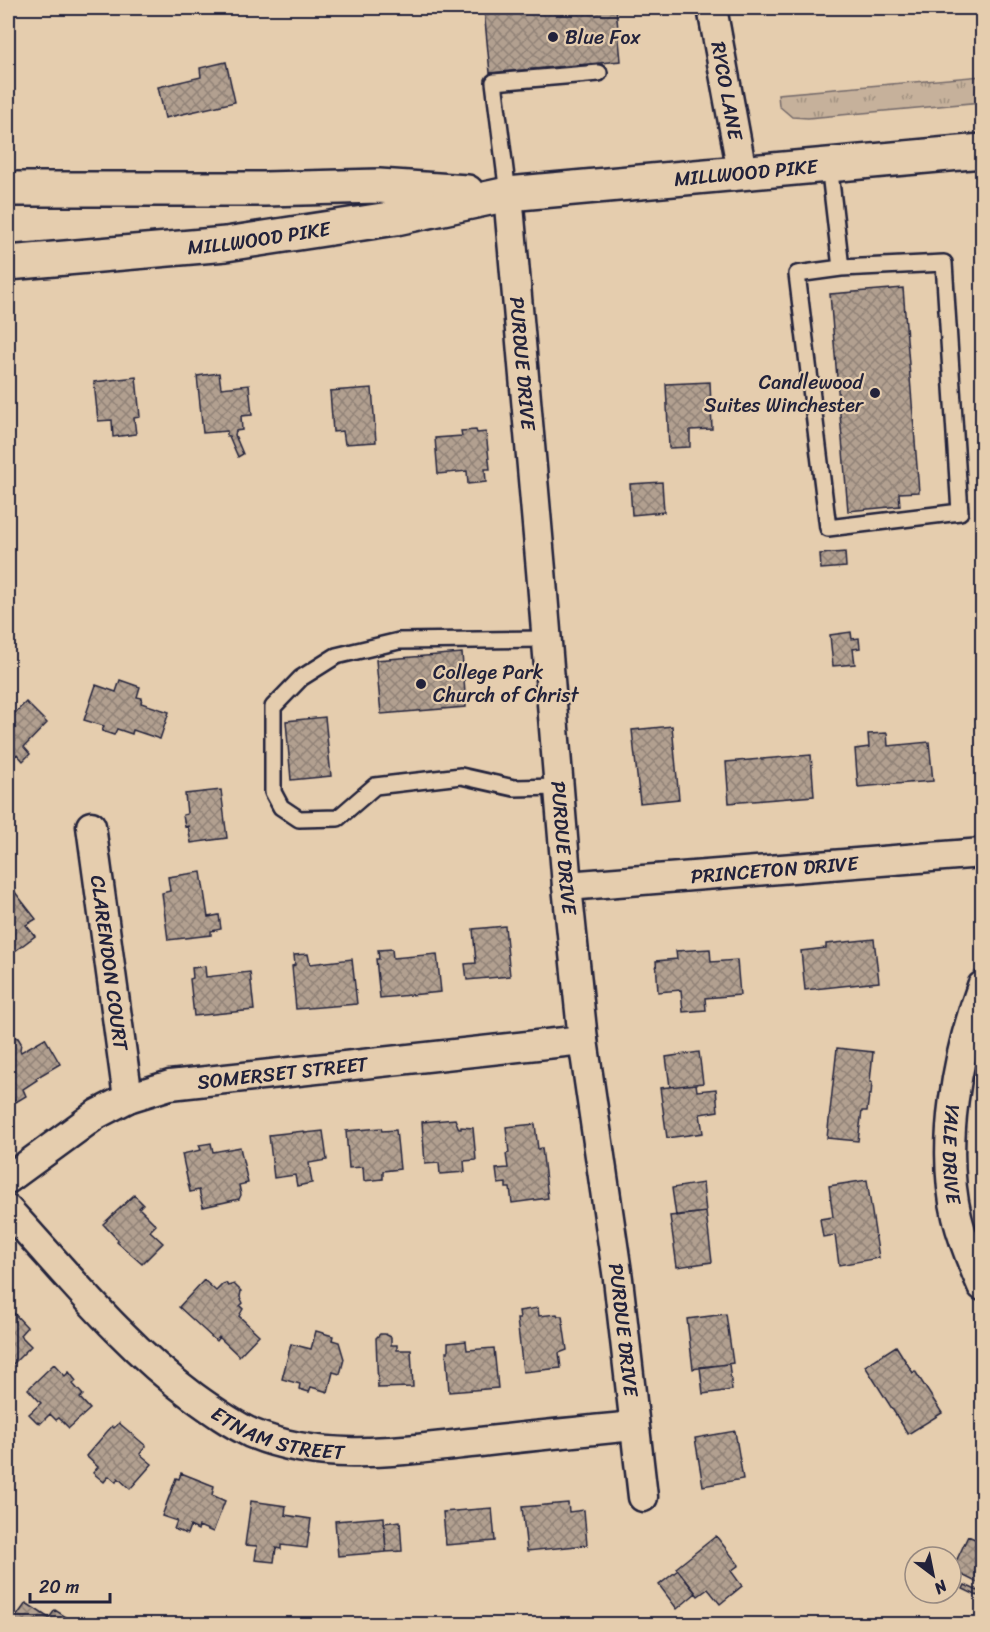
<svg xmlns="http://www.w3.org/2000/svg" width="990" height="1632" font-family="Sriracha,sans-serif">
<defs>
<pattern id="grass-tufts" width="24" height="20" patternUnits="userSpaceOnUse" patternTransform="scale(1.5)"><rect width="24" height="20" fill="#c6b19b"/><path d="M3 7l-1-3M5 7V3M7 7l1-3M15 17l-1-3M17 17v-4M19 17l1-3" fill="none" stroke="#a09080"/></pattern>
<pattern id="building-cross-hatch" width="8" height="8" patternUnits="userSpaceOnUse" patternTransform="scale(1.5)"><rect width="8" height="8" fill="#b2a090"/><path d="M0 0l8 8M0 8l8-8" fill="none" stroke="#908277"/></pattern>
</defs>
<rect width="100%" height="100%" fill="#e5cdae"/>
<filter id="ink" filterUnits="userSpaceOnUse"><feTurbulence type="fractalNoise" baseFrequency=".0167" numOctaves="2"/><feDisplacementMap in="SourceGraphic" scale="12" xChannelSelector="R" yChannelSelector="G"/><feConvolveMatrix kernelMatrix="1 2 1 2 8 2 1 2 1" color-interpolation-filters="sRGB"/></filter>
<g filter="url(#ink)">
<!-- grass -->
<path fill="url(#grass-tufts)" stroke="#746a6b" stroke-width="1.5" d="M982 76V102L808 118 792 117 779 106 778 94Z"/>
<!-- building -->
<path fill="url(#building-cross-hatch)" stroke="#22223b" stroke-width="1.5" d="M456 8H616L621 61 490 73 484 10 456 13Z
M226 62 235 102 165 118 158 87 201 77 200 68Z
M903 288 919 492 899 493 900 506 848 511 830 294Z
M219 373 221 388 249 385 252 415 241 416 242 430 236 431 235 435 243 454 238 457 229 436H227V431L203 433 197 376Z
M136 377 140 417 134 418 136 434 113 437 112 420 98 421 94 382Z
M710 382 712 429 690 430V447L669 448 666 384Z
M372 388 376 442 345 444 343 431 333 432 330 391Z
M476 430 477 433 486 432 490 469H485L486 482 468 484 467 471 438 474 435 438 462 436 461 431Z
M662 482 664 512 632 515 630 484Z
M845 552 846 567 821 569 820 554Z
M851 632 852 639 859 638 860 648 853 649 855 664 833 666 830 635Z
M462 653 466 707 381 714 376 660Z
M120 680 140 687 137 697 142 698 141 703 169 712 160 739 133 730 132 734 117 729 114 735 102 731 104 726 84 720 96 685 116 692Z
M26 702 47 723 24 747 30 754 23 761 17 754 8 763V712L11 708 15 713Z
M325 717 331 776 291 780 286 721Z
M672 726 679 799 640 803 632 730Z
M887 733 888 746 929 742 933 781 858 787 855 749 869 747 868 734Z
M811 755 814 796 729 803 726 762Z
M221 790 227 838 191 843 188 826 185 827 183 815 187 814 185 794Z
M201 872 208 917 219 915 221 929 211 931V935L168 940 162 893 170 891 168 877Z
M11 887 36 919 26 925 35 936 11 954 8 950V890Z
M505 926 510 976 467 980 465 964 476 963 473 929Z
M874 939 879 982 805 990 801 951 826 948V944Z
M392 949 393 958 437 954 441 992 380 998 376 959H379L378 950Z
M710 949 711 962 737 960 740 995 705 998 706 1010 683 1012 681 990 658 992 656 961 677 959 676 951Z
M308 954 310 964 352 959 357 1004 296 1009 292 966 295 965 294 955Z
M205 966 206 977 250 972 254 1010 194 1016 190 979 193 978 192 968Z
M10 1036 18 1038 21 1043 20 1050 21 1052 45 1038 60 1064 36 1078 37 1080 23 1089 26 1096 16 1102 12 1095 8 1098V1038Z
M837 1048 873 1052 870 1082H872L871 1095H869L867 1111H862L858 1141 827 1138Z
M699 1052 703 1083 670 1087 666 1057Z
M696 1084 697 1091 716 1089 718 1111 700 1114 703 1133 667 1138 660 1088Z
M455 1119 459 1129H461V1127L473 1128 476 1160 464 1161 465 1172 440 1174 439 1163 425 1164 422 1122Z
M535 1124 538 1149 542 1148 548 1198 512 1203 510 1188H506V1183L498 1184 496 1169 508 1168 506 1154 509 1153 506 1127Z
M381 1128 382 1131 396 1130 400 1169 383 1171V1179L364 1181 363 1167 349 1168 346 1131Z
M304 1131 305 1133 323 1131 327 1160 309 1163 312 1183 297 1186 295 1175 274 1178 269 1135Z
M211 1143 213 1152 240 1147 248 1183 239 1185 241 1195 239 1199 203 1207 199 1190 190 1192 182 1154 201 1150 199 1145Z
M867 1180 879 1258 839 1265 835 1235 823 1237 820 1219 833 1217 829 1186Z
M703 1183 706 1212 676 1216 672 1188Z
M134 1195 143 1204 139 1208 156 1225 150 1231 163 1243 142 1264 117 1242 118 1240 103 1224Z
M706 1212 712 1262 677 1267 670 1216Z
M204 1280 216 1291 223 1284 226 1283 228 1286 234 1284 241 1291 240 1297 243 1303 240 1306 243 1309 239 1316 259 1335 239 1356 219 1337 216 1341 179 1307Z
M8 1307 27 1327 20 1335 31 1346 8 1369Z
M538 1308 539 1316 557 1314 558 1316H562L567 1350 559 1353 561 1368 523 1372 517 1319H520L519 1311Z
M726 1314 733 1363 693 1369 687 1319Z
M316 1331 333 1336 332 1340 339 1342 344 1359 340 1374 333 1372 328 1392 311 1387 309 1392 299 1389 300 1384 282 1379 291 1344 311 1349Z
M380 1334H385L391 1337V1345H397V1350H411L413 1387 378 1388 376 1338Z
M466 1341 467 1350 494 1348 498 1388 449 1392 446 1352H448V1343Z
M896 1346 913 1373 915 1371 942 1413 908 1434 865 1366Z
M54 1364 65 1376 69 1372 76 1381 73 1384 83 1395 80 1398 90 1409 69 1428 59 1418 56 1420 50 1414 41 1423 37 1422 29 1414 41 1403 28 1389Z
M729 1364 732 1390 703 1394 700 1367Z
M119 1423 146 1446 140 1454 152 1464 130 1489 118 1478 116 1482 109 1476 104 1482 93 1473 98 1467 86 1456 112 1426 114 1428Z
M735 1431 743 1479 703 1486 695 1438Z
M181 1473 214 1486 212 1495 225 1501 213 1532 199 1526 198 1530 190 1526 187 1534 174 1529 177 1521 162 1516 176 1478 179 1479Z
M251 1501 286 1506 285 1515 311 1519 307 1548 281 1545V1549L276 1548 274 1562 255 1560 257 1546 245 1545Z
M568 1503 569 1512 584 1510 587 1545 527 1551 522 1507Z
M492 1508 495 1541 446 1545 443 1512Z
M384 1517 386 1552 338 1556 335 1521Z
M400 1521 402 1551 386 1552 384 1523Z
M716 1536 739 1565 731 1571 742 1586 720 1604 708 1589 698 1596 676 1568Z
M968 1536 982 1542V1585L952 1570Z
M678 1570 696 1593 677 1609 659 1585Z
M965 1585 980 1592 982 1587V1598L963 1589Z
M26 1603 49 1618 55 1610 66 1617 61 1624H11Z"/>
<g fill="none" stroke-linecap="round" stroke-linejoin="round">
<defs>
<path id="service" d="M829 164 841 268
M508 194 494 82 599 73
M944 263 960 512 828 528 797 274 841 268Z
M547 639 399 641 336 656 301 678 273 707V792L281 807 299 819 338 818 375 786 461 776 514 788 559 787"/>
<g id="minor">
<path id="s1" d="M712 8 742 172"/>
<path id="s2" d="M508 194 541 570 567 886 583 1040 618 1279 643 1497"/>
<path id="s3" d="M91 826 128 1098"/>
<path id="s4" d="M567 886 982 853"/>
<path id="s5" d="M982 986C957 1054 940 1145 957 1217 963 1241 972 1263 982 1286"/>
<path id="s6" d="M8 1179 97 1114 128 1098 170 1085 583 1040"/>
<path id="s7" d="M8 1210C67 1274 123 1345 194 1397 212 1410 230 1423 251 1433 324 1464 405 1450 480 1442 532 1436 583 1431 634 1426"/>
</g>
<g id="trunk">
<path d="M8 189H265L379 186 467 192"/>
<path id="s8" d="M8 263 226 244 396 218 508 194 982 151"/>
</g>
</defs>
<!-- service casing -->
<use href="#service" stroke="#22223b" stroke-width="20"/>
<!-- minor casing -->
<use href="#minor" stroke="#22223b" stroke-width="33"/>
<!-- trunk casing -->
<use href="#trunk" stroke="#22223b" stroke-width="38"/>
<!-- service -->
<use href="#service" stroke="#e5cdae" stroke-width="15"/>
<!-- minor -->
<use href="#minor" stroke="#e5cdae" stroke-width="28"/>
<!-- trunk -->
<use href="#trunk" stroke="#e5cdae" stroke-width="33"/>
</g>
</g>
<!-- markers -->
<g fill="#22223b" stroke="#e5cdae" stroke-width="2">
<circle cx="553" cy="37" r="6"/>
<circle cx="875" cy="393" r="6"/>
<circle cx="421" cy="684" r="6"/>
</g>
<g text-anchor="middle" stroke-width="4.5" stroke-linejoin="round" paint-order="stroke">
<!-- poi labels -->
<g font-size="20" fill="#22223b" stroke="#e5cdae" text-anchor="start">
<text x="565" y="44">Blue Fox</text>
<text x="863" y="389" text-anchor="end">Candlewood<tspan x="863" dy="23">Suites Winchester</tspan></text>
<text x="433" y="679">College Park<tspan x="433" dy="23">Church of Christ</tspan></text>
</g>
<!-- street labels -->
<g font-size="20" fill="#22223b" stroke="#e5cdae">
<text dy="7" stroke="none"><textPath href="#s1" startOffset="84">RYCO LANE</textPath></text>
<text dy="7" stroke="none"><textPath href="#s8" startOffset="744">MILLWOOD PIKE</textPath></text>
<text dy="7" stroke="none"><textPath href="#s8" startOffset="252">MILLWOOD PIKE</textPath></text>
<text dy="7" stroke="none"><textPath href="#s2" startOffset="170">PURDUE DRIVE</textPath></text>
<text dy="7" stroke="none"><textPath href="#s2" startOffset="656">PURDUE DRIVE</textPath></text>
<text dy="7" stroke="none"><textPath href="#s4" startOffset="208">PRINCETON DRIVE</textPath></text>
<text dy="7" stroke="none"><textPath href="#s3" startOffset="138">CLARENDON COURT</textPath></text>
<text dy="7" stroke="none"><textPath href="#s6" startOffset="302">SOMERSET STREET</textPath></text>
<text dy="7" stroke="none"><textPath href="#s5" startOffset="172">YALE DRIVE</textPath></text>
<text dy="7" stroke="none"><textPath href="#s2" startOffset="1142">PURDUE DRIVE</textPath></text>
<text dy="7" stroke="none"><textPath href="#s7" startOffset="358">ETNAM STREET</textPath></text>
</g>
</g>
<!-- margin -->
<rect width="990" height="1632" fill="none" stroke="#e5cdae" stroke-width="30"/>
<rect x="15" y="15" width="960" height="1602" fill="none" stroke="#22223b" stroke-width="2" filter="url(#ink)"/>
<!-- north arrow -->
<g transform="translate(933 1575) rotate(148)"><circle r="28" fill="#e5cdae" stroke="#978980" stroke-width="1.5"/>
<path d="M0-4.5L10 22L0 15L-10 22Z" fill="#22223b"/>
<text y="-9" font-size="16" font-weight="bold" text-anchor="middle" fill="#22223b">N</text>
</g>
<!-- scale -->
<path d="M30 1593v9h80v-9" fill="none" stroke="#22223b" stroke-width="3"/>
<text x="39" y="1593" font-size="18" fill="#22223b" stroke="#e5cdae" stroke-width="4.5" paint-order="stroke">20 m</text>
</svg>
